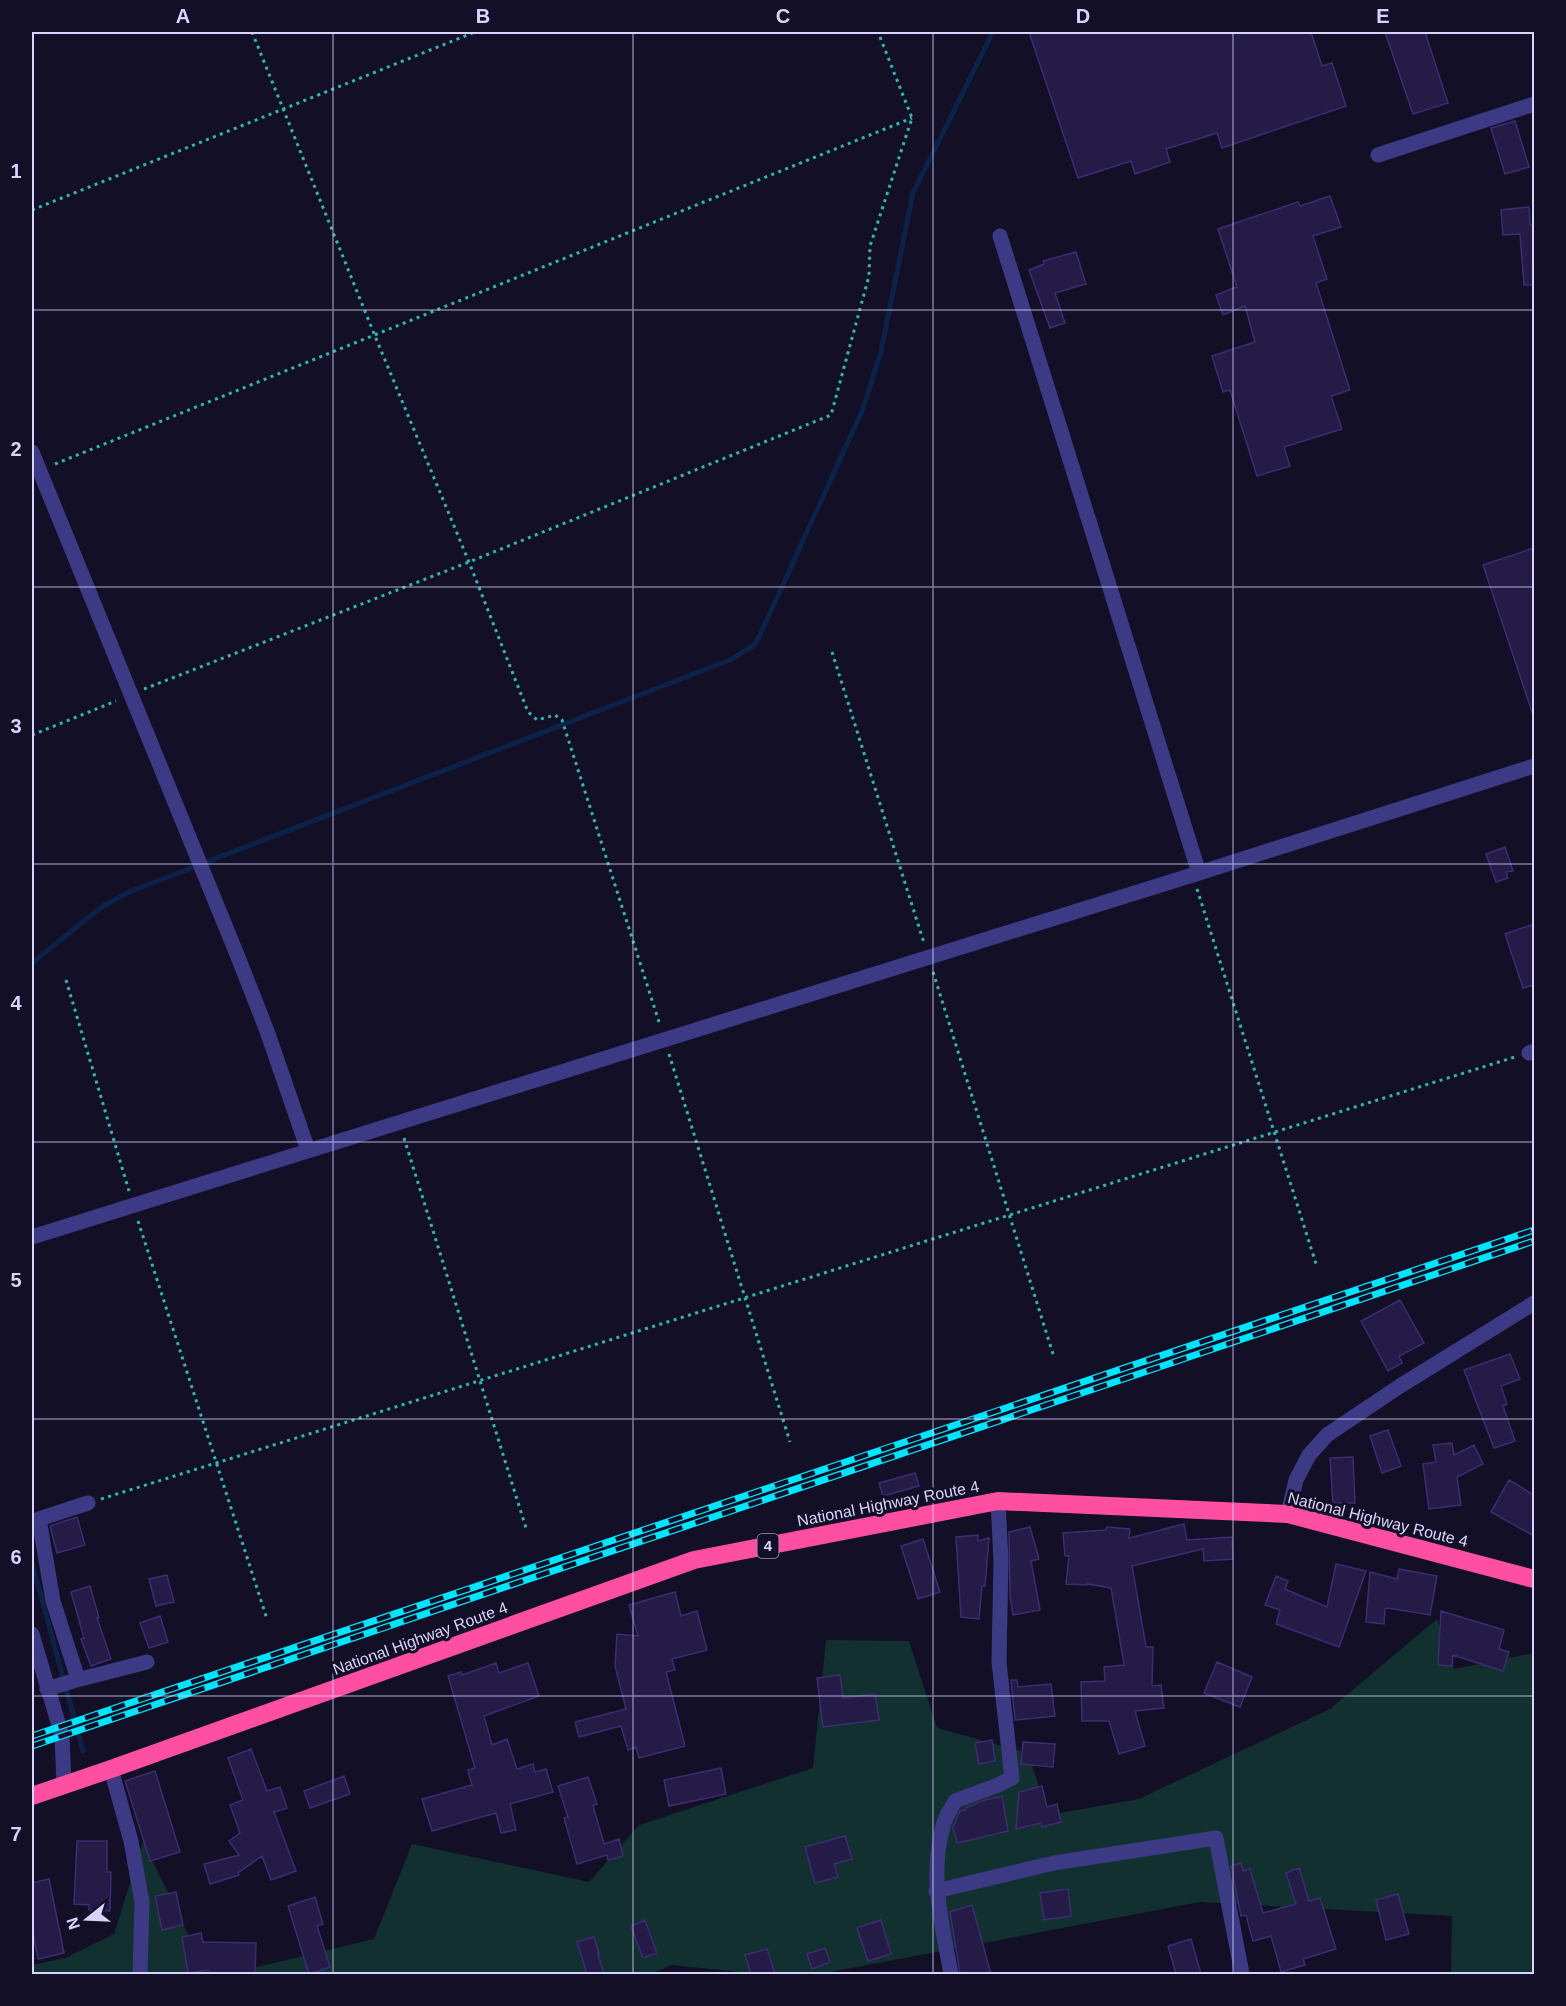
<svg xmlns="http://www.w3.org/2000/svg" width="1566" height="2006" font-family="Helvetica,sans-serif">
<rect width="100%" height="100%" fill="#130f26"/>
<!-- green -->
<path fill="#12302f" d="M1437 1619 1454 1669 1534 1653V1974H1451L1452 1916 1200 1902 820 1974H761L671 1965 652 1974H228L374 1939 412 1844 589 1882 639 1825 813 1768 826 1640 909 1641 937 1728 1028 1753 1048 1815 1139 1799 1330 1709Z
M143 1841 207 1974H32V1965L65 1958 114 1934Z"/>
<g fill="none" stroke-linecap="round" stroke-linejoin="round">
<!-- stream -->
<path stroke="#0c2248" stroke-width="5" d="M32 963 103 906 129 892 730 660 753 646 759 637 863 409 881 351 913 193 993 32
M32 1563 83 1751"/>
</g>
<!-- building -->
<path fill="#241b47" stroke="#3b2d73" stroke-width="1.5" d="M1029 32H1311L1322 66 1332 63 1346 106 1222 148 1217 133 1166 149 1170 162 1135 174 1131 161 1078 178Z
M1385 32H1425L1448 103 1413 114Z
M1515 121 1529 167 1505 174 1491 128Z
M1330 196 1341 227 1313 236 1327 279 1316 283 1350 390 1331 396 1342 429 1284 447 1290 466 1257 476 1230 390 1223 392 1212 356 1255 342 1245 306 1223 315 1216 295 1237 287 1218 229 1298 202 1300 206Z
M1529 207 1530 225H1534V285H1524L1520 234 1503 235 1501 210Z
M1076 252 1086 284 1055 293 1065 323 1050 328 1029 270 1044 264 1043 261Z
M1534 548V712H1532L1483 565Z
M1505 847 1513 871 1506 872 1508 878 1496 882 1486 854Z
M1534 924V985L1523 988 1505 934Z
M1400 1300 1424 1343 1399 1356 1402 1363 1388 1371 1361 1321Z
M1510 1354 1520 1379 1501 1386 1507 1404 1503 1406 1515 1441 1494 1448 1464 1370Z
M1388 1430 1401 1466 1382 1473 1370 1436Z
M1452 1443 1454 1455 1474 1445 1483 1464 1457 1477 1461 1505 1429 1509 1423 1464 1436 1462 1433 1445Z
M1353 1457 1355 1503H1333L1330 1458Z
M915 1473 919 1486 883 1496 879 1483Z
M1509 1480 1534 1495V1536L1491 1512Z
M77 1517 85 1545 57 1553 50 1526Z
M1184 1524 1187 1540 1232 1537 1233 1559 1204 1561 1203 1549 1132 1566 1146 1647H1153L1152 1686 1161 1685 1164 1708 1135 1711 1145 1746 1119 1754 1109 1721H1082L1081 1682 1105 1681 1104 1667 1124 1665 1111 1588 1087 1584V1585L1066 1584 1069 1556H1065L1063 1533 1106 1530 1107 1527 1130 1529 1129 1538Z
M1030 1527 1039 1559 1031 1561 1040 1610 1013 1615 1010 1598 1009 1532Z
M978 1535V1541L989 1538 985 1586H982L979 1619 961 1617 956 1537Z
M923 1539 940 1592 918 1599 901 1546Z
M1336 1564 1366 1571 1339 1647 1276 1624 1280 1610 1265 1605 1276 1576 1288 1581 1285 1589 1327 1607Z
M1399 1569 1437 1576 1430 1615 1388 1608 1385 1609 1384 1624 1366 1622 1370 1572 1397 1579Z
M167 1575 174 1602 156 1606 149 1579Z
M90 1586 99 1618H97L111 1659 91 1666 81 1639 84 1638 71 1592Z
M675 1592 681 1616 697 1611 707 1650 672 1659 675 1670 666 1672 685 1746 639 1758 636 1747 628 1750 621 1726 579 1737 575 1722 626 1709 615 1666 617 1634 638 1636 629 1605Z
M1441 1611 1504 1630 1499 1649 1509 1652 1503 1671 1453 1655 1452 1666 1438 1665Z
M160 1616 168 1642 149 1648 140 1623Z
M1217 1662 1252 1677 1240 1707 1204 1693Z
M496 1663 499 1673 528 1663 539 1696 484 1716 492 1745 507 1739 517 1769 533 1764 535 1772 546 1769 553 1792 510 1804 516 1830 501 1833 496 1813 432 1831 422 1799 472 1785 468 1770 475 1768 448 1676 461 1672 462 1675Z
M840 1675 843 1698 875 1694 879 1720 823 1727 817 1678Z
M1011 1680H1017L1018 1687 1051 1684 1055 1716 1015 1720Z
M992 1740 995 1761 979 1764 975 1743Z
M1023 1742 1055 1744 1053 1767 1021 1764Z
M251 1749 267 1791 280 1787 287 1808 274 1812 296 1871 271 1880 262 1856 238 1873 239 1875 210 1884 204 1864 239 1855 229 1841 240 1833 230 1805 243 1800 228 1758Z
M721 1768 726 1794 669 1806 664 1780Z
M155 1771 180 1852 150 1861 125 1781Z
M344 1776 350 1794 310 1808 304 1791Z
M588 1777 597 1804 593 1806 604 1844 619 1839 623 1856 608 1860 607 1855 577 1864 564 1818 568 1817 558 1786Z
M1042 1786 1047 1807 1057 1804 1061 1822 1042 1827 1041 1823 1016 1829 1019 1792Z
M1002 1796 1008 1831 957 1843 953 1827 960 1811 965 1810V1808L985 1800Z
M845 1836 852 1859 834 1864 838 1877 815 1883 805 1847Z
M77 1841H107V1872H111L110 1911 89 1910V1905L74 1904Z
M1241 1863 1243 1871 1250 1869 1263 1913 1296 1904 1286 1873 1299 1868 1309 1901 1320 1898 1336 1949 1303 1959 1305 1965 1281 1972 1271 1936 1253 1941 1246 1915 1241 1916 1231 1866Z
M49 1879 64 1953 38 1959 32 1928V1883Z
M1068 1889 1071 1916 1044 1920 1040 1893Z
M176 1892 183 1925 162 1930 155 1896Z
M1398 1894 1409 1934 1386 1940 1376 1900Z
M315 1897 323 1924 317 1926 330 1967 309 1974 288 1906Z
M972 1905 991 1974H960L950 1912Z
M645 1920 657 1953 643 1958 631 1926Z
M881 1920 891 1954 868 1961 857 1928Z
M201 1933 203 1942 256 1943 255 1974H208V1970L188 1973 182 1937Z
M594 1937 599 1954H598L604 1974H587L577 1942Z
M1191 1939 1201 1974H1176L1168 1946Z
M825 1948 830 1962 812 1969 807 1954Z
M767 1949 775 1974H751L745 1955Z"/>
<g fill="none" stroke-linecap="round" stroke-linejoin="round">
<!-- path -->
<path stroke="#2fb8b0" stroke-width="3" stroke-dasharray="3 4.5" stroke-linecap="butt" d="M252 32 375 336 469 562 528 712 537 720 555 715 562 720 660 1025
M32 210 475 32
M55 464 912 118
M832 652 924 943
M144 689 469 562 831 415 869 276 870 246 912 118 878 32
M32 735 116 701
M1197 889 1317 1267
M933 972 1053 1354
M66 980 129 1191
M669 1054 790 1442
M404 1138 526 1528
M138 1221 267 1619
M101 1499 1515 1057"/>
<!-- minor -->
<path stroke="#3d3a85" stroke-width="15" d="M1378 155 1534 104
M1000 236 1199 873
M32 452 238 957 267 1031 308 1150
M1529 1053 1534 1051
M32 1237 1199 873 1534 766
M1288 1514 1296 1480 1309 1455 1327 1435 1400 1386 1534 1303
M32 1634 62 1736 64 1784
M78 1679 53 1601 39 1519 88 1503
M47 1689 73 1681 147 1662
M111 1769 131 1841 142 1902 140 1974
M936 1891 1054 1863 1216 1838 1242 1974
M951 1974C942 1924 929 1877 943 1826 945 1817 951 1809 955 1801L998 1785 1012 1778 999 1662 1001 1561 998 1501"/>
<!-- highway -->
<path stroke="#ff4fa3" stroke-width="18" d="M32 1796 111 1769 694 1560 998 1501 1288 1514 1534 1579"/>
<defs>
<path id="rail" d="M32 1736 1534 1230
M32 1746 1534 1241"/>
</defs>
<!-- rail casing -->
<use href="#rail" stroke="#00e5ff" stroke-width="7"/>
<!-- rail -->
<use href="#rail" stroke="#130f26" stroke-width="4.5" stroke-dasharray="14" stroke-linecap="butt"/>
</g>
<!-- grid -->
<path fill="none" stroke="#d9d4ff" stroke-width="1.5" stroke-opacity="0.55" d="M333 32V1974M633 32V1974M933 32V1974M1233 32V1974M32 310H1534M32 587H1534M32 864H1534M32 1142H1534M32 1419H1534M32 1696H1534"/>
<g text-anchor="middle" stroke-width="6" stroke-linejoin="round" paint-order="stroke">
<!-- shield labels -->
<rect fill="#130f26" stroke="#9e99be" stroke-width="1.5" x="757.5" y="1534" width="21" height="24" rx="4.5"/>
<g font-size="15" font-weight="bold" fill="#d9d4ff">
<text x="768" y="1551">4</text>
</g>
<!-- street labels -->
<g font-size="16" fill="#d9d4ff" stroke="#130f26">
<text transform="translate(888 1503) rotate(-11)" y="6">National Highway Route 4</text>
<text transform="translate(1378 1519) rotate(14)" y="6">National Highway Route 4</text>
<text transform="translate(420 1638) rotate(-20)" y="6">National Highway Route 4</text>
</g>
</g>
<!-- border -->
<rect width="1566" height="2006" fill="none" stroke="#130f26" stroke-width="66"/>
<!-- north arrow -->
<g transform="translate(87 1919) rotate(252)" stroke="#130f26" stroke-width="4.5" paint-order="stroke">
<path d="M0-4.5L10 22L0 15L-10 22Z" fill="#d9d4ff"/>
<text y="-9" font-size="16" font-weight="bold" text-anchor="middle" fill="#d9d4ff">N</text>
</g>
<rect x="33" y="33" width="1500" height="1940" fill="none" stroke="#d9d4ff" stroke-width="2"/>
<g font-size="20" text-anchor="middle" font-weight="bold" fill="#d9d4ff">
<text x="183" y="23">A</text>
<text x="483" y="23">B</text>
<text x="783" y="23">C</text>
<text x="1083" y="23">D</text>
<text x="1383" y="23">E</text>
<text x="16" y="178">1</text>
<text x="16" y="456">2</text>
<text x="16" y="733">3</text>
<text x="16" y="1010">4</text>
<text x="16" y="1287">5</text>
<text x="16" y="1564">6</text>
<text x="16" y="1841">7</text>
</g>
</svg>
